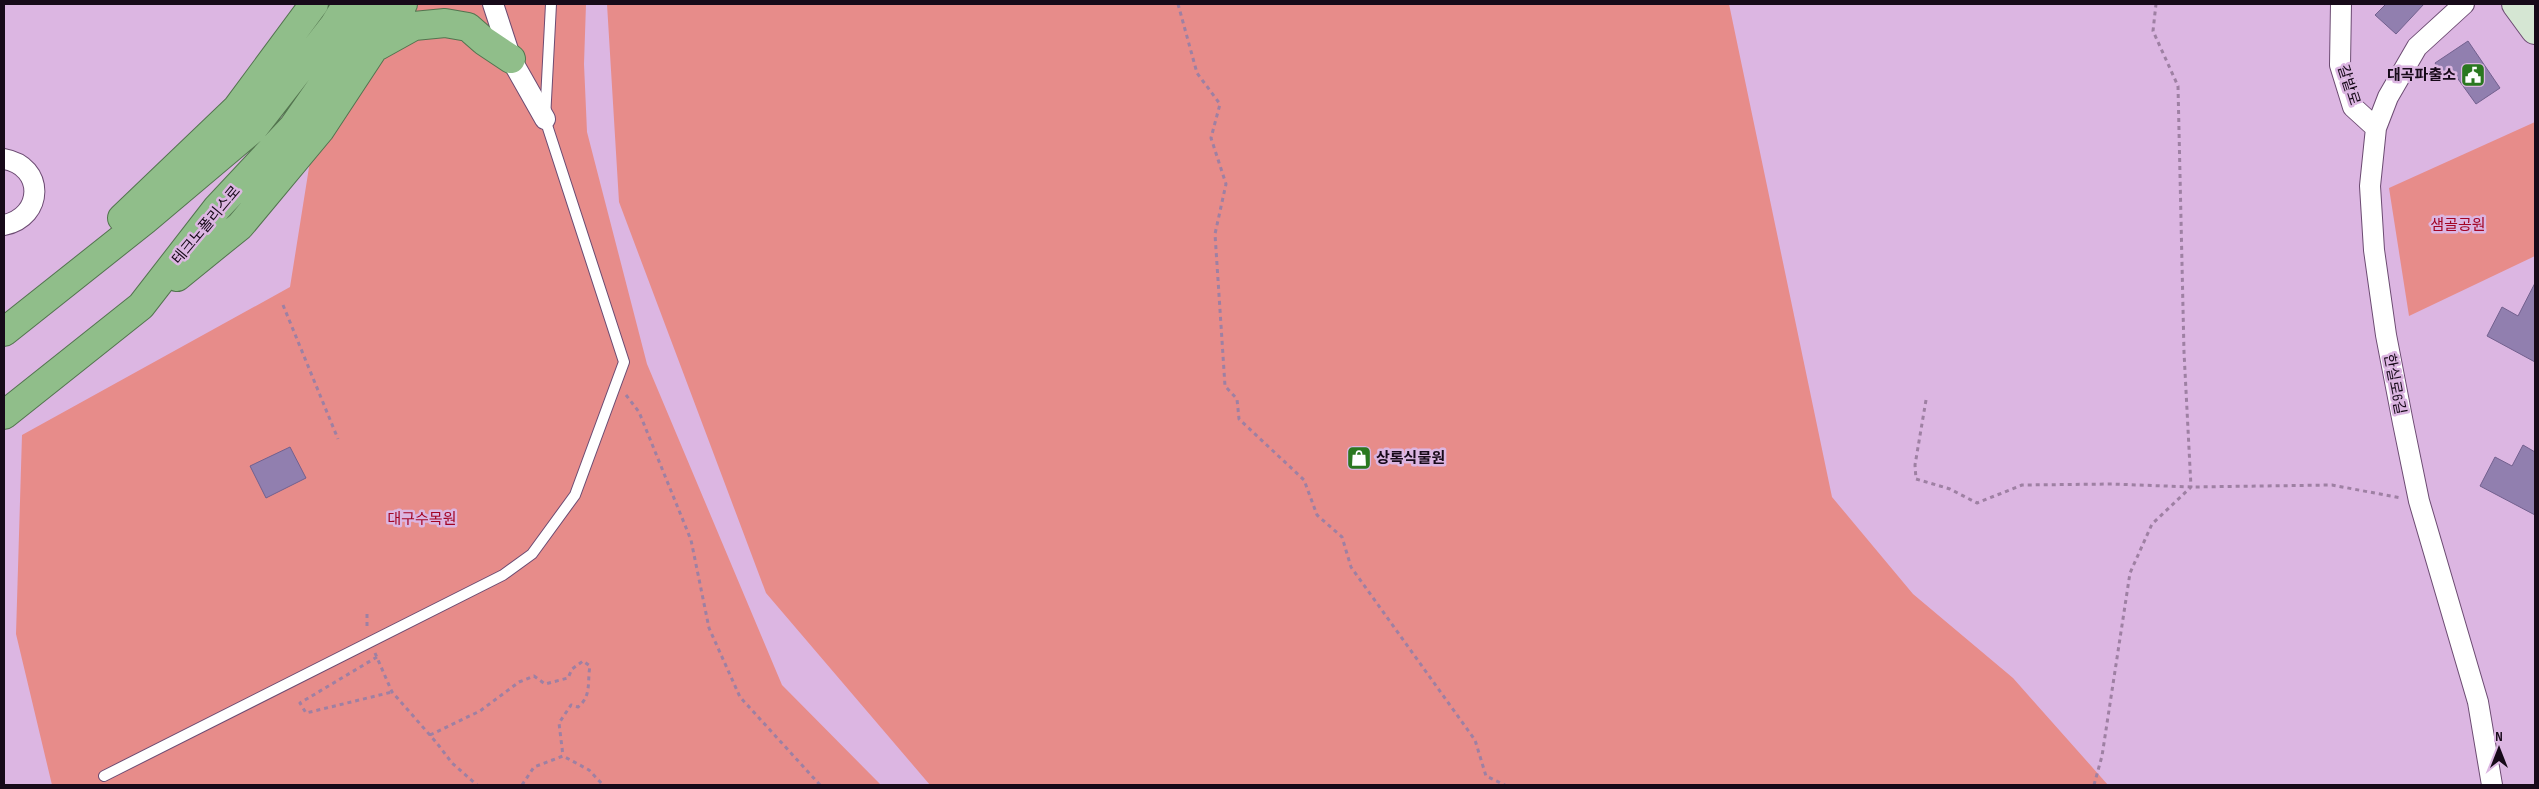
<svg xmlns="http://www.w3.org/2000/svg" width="2539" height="789" font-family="'Sofia Sans Condensed','Noto Sans KR',sans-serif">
<rect width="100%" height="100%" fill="#dcb6e2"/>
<!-- green -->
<path fill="#e78c8a" d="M335 4H586L584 64 587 132 647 364 782 685 881 785H52L16 634 22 435 290 287Z
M607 4H1729L1832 497 1913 594 2013 678 2108 785H930L766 593 619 202Z
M2535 122V256L2409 316 2389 188Z"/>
<!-- building -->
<path fill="#917faf" stroke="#72608e" d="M2386 4H2424L2396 34 2375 15Z
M2468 41 2500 88 2476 104 2453 72 2445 78 2435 63Z
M2535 283V362L2487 336 2502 307 2518 316Z
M2523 445 2535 452V515L2480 486 2495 457 2512 466Z
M290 447 306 478 266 498 250 466Z"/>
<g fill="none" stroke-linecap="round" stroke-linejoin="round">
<defs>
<path id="service" d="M104 776 503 575 532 554 575 495 624 362 545 119 551 4"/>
<path id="minor" d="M493 4 511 59 545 119
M2341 4 2340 65 2353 107 2376 128
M2464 4 2417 47 2388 97 2376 128 2370 186 2374 250 2386 335 2403 423 2419 501 2478 702 2492 785
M4 159C45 166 44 217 4 225"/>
<path id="secondary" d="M2516 4 2535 30"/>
<path id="trunk" d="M378 46 414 26 445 23 468 27 484 41 511 59
M122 218 237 108 314 4
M177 277 240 226 320 130 403 4
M4 332 145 220 253 129 334 25 347 4
M4 415 141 306 217 208 293 127 335 67 373 4"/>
</defs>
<!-- service casing -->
<use href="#service" stroke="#6c4b72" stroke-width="12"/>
<!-- minor casing -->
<use href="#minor" stroke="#6c4b72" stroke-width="22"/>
<!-- secondary casing -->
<use href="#secondary" stroke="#6c4b72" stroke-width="30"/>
<!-- trunk casing -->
<use href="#trunk" stroke="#53744f" stroke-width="30"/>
<!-- path -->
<path stroke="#9e80a3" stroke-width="3" stroke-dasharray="4 4" stroke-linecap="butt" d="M1178 4 1197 73 1220 104 1211 138 1226 184 1215 234 1225 386 1237 399 1239 419 1304 480 1317 515 1342 537 1351 567 1475 740 1486 776 1505 785
M283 305 338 439
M626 395 639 412 691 540 709 628 740 697 820 785
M1926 400 1915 465 1916 479 1950 489 1977 503 2022 485 2112 484 2191 487 2332 485 2401 498
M367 614V630
M375 653 392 692 436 742 452 763 477 785
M377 657 300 703 306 713 392 692
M430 735 480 711 519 682 534 676 545 684 568 678 572 669 583 661 590 666C587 681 592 696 578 707L571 705 559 723 563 756
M522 785 534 767 563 756 589 770 603 785
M2094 785 2102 756 2130 573 2152 524 2191 487 2184 352 2178 86 2153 31 2156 4"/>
<!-- service -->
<use href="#service" stroke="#fff" stroke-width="10"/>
<!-- minor -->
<use href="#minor" stroke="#fff" stroke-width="20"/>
<!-- secondary -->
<use href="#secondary" stroke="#d5e6d3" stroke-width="28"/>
<!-- trunk -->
<use href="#trunk" stroke="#90be8a" stroke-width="28"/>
</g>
<!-- icons -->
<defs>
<symbol id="civic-square" viewBox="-11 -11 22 22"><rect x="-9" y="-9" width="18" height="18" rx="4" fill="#2a7820" stroke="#dcb6e2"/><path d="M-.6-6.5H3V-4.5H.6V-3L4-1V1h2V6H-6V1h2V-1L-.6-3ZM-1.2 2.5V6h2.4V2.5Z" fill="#fff"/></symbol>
<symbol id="shop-square" viewBox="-11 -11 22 22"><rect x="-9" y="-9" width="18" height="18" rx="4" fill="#2a7820" stroke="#dcb6e2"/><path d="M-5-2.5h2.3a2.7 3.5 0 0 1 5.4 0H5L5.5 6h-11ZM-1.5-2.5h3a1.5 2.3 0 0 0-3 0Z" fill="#fff"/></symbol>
</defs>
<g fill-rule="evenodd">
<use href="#civic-square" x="2459" y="61" width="28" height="28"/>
<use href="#shop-square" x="1345" y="444" width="28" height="28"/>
</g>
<g text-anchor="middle" stroke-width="5" stroke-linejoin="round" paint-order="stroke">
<!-- poi labels -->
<g font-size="15" font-weight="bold" fill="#170a19" stroke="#dcb6e2" text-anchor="end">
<text x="2456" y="80">대곡파출소</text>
<text x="1376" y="463" text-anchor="start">상록식물원</text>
</g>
<!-- street labels -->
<g font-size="15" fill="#170a19" stroke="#dcb6e2">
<text transform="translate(2349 85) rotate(72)" y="5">갈밭로</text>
<text transform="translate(206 225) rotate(-50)" y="5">테크노폴리스로</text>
<text transform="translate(2395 384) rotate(79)" y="5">한실로6길</text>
</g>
<!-- park labels -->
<g font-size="15" fill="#a20424" stroke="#dcb6e2">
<text x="2458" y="230">샘골공원</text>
<text x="422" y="524">대구수목원</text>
</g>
</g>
<!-- border -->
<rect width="2539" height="789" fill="none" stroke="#170a19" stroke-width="10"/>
<!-- north arrow -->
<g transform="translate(2499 749)" stroke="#dcb6e2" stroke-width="4" paint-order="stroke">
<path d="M0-4L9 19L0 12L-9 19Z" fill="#170a19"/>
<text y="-8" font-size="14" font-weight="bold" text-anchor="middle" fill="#170a19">N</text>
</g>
</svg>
